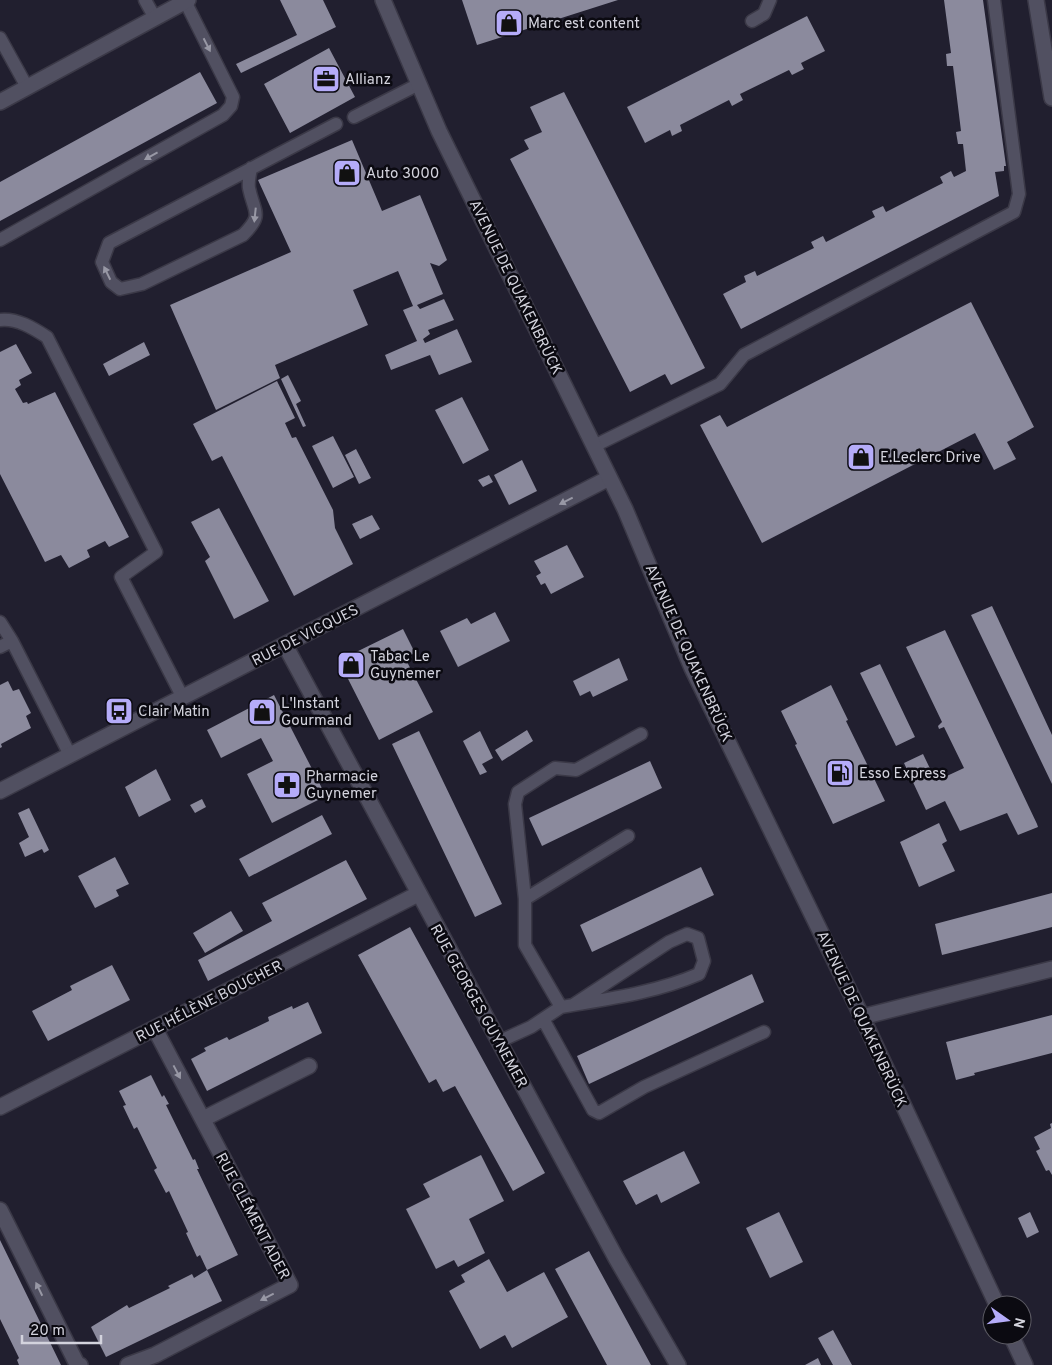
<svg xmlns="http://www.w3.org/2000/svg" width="1052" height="1365" font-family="Overpass,sans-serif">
<rect width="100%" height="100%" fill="#211f2f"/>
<!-- building -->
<path fill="#8b8a9d" d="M280 0H323L336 27 241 73 236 64 297 35Z
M462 0H618L477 45Z
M944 0H983L1006 166H1004V171L995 172 999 196 741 329 723 294 746 282 744 276 755 271 757 276 814 248 811 242 823 236 826 242 875 217 872 211 883 206 886 212 943 183 940 177 951 171 954 177 966 171 963 144H958L956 132 961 131 953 66H947L946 54 951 53Z
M807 16 825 51 801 63 804 69 792 75 789 70 740 94 743 100 732 106 729 100 680 125 682 131 672 136 670 130 645 143 627 107Z
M329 48 355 97 290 133 264 84Z
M200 72 217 103 0 221V182Z
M564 92 705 368 671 385 665 374 630 392 510 159 529 149 524 140 542 132 530 107Z
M352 140 382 211 420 195 447 260 439 266 430 263 443 294 417 305 420 309 444 299 454 320 428 330 430 334 423 339 425 343 457 329 472 362 439 375 430 355 391 370 385 355 417 341 403 310 413 306 398 271 353 290 368 325 275 365 280 378 216 410 170 305 291 252 258 180Z
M971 302 1034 427 1007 442 1016 459 994 470 975 433 762 543 700 425 720 415 727 427Z
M144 342 150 355 109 376 103 364Z
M16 344 32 373 19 380 21 385 15 389 23 403 27 402 28 404 55 392 129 537 109 547 105 541 87 550 90 557 69 568 61 555 45 562 0 474V352Z
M288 375 301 401 296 404 306 426 303 427 281 379Z
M277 381 295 418 285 423 292 438 296 437 333 510 335 528 353 564 294 596 222 456 212 461 193 424Z
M462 397 489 450 463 464 435 410Z
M333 436 354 477 333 488 312 446Z
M356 449 371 478 359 484 345 455Z
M522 460 537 491 509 505 494 475Z
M489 475 493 482 483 487 478 480Z
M219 508 269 601 234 619 205 561 210 557 191 522Z
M372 515 380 529 360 539 352 524Z
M567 545 584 577 551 594 545 583 541 585 536 576 541 573 534 561Z
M992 606 1052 735V784L971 615Z
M495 612 510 641 458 667 440 631 467 618 471 624Z
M403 629 415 653 405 658 433 712 379 740 344 671 348 656Z
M945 630 1037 824 1038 827 1018 835 1007 813 960 831 945 801 926 810 904 763 923 754 936 781 964 768 944 727 939 729 938 726 942 722 906 647Z
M619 658 628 680 593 697 590 691 580 696 573 681Z
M880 664 915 737 896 746 860 673Z
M8 681 13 691 19 689 31 713 26 716 31 728 1 744 2 747 0 748V685Z
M831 685 848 720 846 721 885 801 833 824 795 745 797 744 781 711Z
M274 695 326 796 272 823 247 774 273 761 261 738 221 758 207 730Z
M527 730 533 741 502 761 495 750Z
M419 731 502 904 475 917 392 744Z
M480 731 493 758 482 764 487 772 480 775 463 741Z
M650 761 662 788 542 846 529 818Z
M156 769 171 800 139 817 125 787Z
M202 799 206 807 195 813 190 805Z
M29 808 49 850 44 853 42 849 25 857 19 843 29 837 18 813Z
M322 815 332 834 249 877 239 859Z
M939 823 947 841 942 844 955 871 919 887 900 842Z
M115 857 129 884 116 890 119 896 95 908 78 876Z
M346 860 367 899 208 981 198 960 272 921 262 903Z
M701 867 714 895 592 952 580 925Z
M1052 893V927L942 955 935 924Z
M231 911 243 931 205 953 193 933Z
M410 927 545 1173 513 1191 455 1086 443 1092 436 1079 429 1083 358 955Z
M112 965 130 1000 48 1041 32 1011 72 990 70 986Z
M752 974 764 1002 589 1084 577 1056Z
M308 1002 322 1033 207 1091 191 1059 206 1051 204 1048 227 1037 229 1040 269 1021 268 1017 292 1006 293 1009Z
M1052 1015V1053L974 1073 975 1075 956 1080 946 1042Z
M151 1075 162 1097 164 1095 169 1104 166 1105 193 1160 195 1159 199 1169H197L238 1255 207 1270 200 1255 197 1257 186 1233 188 1232 169 1191 166 1193 154 1170 157 1168 137 1127 134 1129 123 1106 126 1105 119 1091Z
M1052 1123V1175L1049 1170 1046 1171 1036 1151 1040 1149 1034 1137 1051 1128 1050 1124Z
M684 1151 700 1183 661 1203 657 1194 636 1205 623 1181Z
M481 1155 504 1201 469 1219 485 1253 458 1267 454 1260 436 1269 406 1209 430 1197 423 1184Z
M779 1212 803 1262 770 1278 746 1228Z
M1030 1212 1039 1232 1027 1238 1018 1218Z
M0 1240 61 1365H19L17 1360 19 1358 0 1319Z
M589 1251 651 1365H607L555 1269Z
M489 1259 507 1292 544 1272 568 1317 512 1348 505 1335 480 1349 449 1291 465 1282 461 1275Z
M207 1270 222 1301 106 1357 91 1327 127 1305 129 1308 170 1288 168 1286 192 1274 194 1278Z
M833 1330 852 1365H833L818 1338Z
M818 1358 821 1365H805Z"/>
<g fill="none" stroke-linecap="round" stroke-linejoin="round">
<defs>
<path id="service" d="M145 0 155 18
M752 21 764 14 770 0
M0 38 27 87
M354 117 419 84
M251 168C250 174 248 182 249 188 254 213 264 214 243 235L142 284 120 289 111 282 102 262 109 243 336 124
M0 240 223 115 231 106 233 97 185 1
M0 320C17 318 33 328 47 337L156 552 121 577 183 698
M594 446 720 384 744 355 1014 212 1019 194 994 0
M0 622 12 641 70 755
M0 647 12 641
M525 899 628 836
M561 1007C607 999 655 993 699 974L704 961 698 938 687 934 669 942 573 1005
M543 1019 593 1110 599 1113 644 1087 764 1032
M498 1042 531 1027 561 1007 525 945V899L515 804 518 792 555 768 576 770 641 734"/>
<path id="minor" d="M1036 0 1052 98
M0 102 188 0
M285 645 616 1258 678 1365
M0 791 609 478
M862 1017 1052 969
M0 1107 418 894
M203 1119 309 1066
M0 1210 77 1364 80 1365
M128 1365 155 1355 290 1285 155 1029"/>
<path id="secondary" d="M383 0 439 131 625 509 692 668 862 1017 997 1305
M1011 1335 1025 1365"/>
</defs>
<!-- service casing -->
<use href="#service" stroke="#3b3947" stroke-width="15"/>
<!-- minor casing -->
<use href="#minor" stroke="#3b3947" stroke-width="18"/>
<!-- secondary casing -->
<use href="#secondary" stroke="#3b3947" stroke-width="18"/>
<!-- service -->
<use href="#service" stroke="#515061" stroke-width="12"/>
<!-- minor -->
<use href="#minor" stroke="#515061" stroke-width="15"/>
<!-- secondary -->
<use href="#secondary" stroke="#515061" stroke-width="15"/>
</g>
<!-- one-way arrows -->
<defs><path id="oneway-solid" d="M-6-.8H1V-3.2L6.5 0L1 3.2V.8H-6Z" transform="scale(1.25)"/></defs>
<g fill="#9898a5">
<use href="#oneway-solid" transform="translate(207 45) rotate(63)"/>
<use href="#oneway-solid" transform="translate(151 156) rotate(151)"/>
<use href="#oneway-solid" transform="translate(255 215) rotate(96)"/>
<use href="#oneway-solid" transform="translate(107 273) rotate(-116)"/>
<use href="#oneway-solid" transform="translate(566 501) rotate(153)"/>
<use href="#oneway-solid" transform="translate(177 1072) rotate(62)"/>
<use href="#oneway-solid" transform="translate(39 1289) rotate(-116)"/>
<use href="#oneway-solid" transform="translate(267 1297) rotate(153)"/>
</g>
<!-- icons -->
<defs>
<symbol id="shop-square" viewBox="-11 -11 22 22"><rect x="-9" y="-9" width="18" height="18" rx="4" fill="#b5acf9" stroke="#0b0a11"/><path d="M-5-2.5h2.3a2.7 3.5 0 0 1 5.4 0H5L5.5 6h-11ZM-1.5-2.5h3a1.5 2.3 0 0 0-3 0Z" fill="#111"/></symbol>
<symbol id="office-square" viewBox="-11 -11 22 22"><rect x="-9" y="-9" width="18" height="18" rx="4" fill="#b5acf9" stroke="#0b0a11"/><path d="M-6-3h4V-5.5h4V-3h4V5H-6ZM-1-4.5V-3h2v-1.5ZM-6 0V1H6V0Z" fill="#111"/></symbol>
<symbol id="bus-square" viewBox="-11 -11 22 22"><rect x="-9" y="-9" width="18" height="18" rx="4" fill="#b5acf9" stroke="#0b0a11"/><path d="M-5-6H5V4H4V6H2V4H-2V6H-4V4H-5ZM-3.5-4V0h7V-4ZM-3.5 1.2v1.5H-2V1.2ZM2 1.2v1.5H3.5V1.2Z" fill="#111"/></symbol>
<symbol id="fuel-square" viewBox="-11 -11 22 22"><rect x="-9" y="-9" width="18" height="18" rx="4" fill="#b5acf9" stroke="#0b0a11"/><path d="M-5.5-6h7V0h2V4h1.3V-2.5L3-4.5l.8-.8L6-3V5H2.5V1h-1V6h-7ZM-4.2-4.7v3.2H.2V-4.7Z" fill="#111"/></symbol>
<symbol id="pharmacy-square" viewBox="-11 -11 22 22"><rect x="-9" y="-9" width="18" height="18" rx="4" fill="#b5acf9" stroke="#0b0a11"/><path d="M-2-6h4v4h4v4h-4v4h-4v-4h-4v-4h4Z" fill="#111"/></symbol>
</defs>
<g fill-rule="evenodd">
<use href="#shop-square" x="493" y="7" width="32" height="32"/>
<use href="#office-square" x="310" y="63" width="32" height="32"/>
<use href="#shop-square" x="331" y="157" width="32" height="32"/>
<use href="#shop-square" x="845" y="441" width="32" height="32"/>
<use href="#shop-square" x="335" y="649" width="32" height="32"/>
<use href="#bus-square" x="103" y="695" width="32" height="32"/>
<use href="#shop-square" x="246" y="696" width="32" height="32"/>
<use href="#fuel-square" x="824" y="757" width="32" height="32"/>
<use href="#pharmacy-square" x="271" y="769" width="32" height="32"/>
</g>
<g text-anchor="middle" stroke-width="5" stroke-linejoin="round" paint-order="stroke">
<!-- poi labels -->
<g font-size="15" fill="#d3d3dd" stroke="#0b0a11" text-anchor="start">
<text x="528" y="28">Marc est content</text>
<text x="345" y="84">Allianz</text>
<text x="366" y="178">Auto 3000</text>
<text x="880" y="462">E.Leclerc Drive</text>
<text x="370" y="661">Tabac Le<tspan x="370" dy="17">Guynemer</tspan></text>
<text x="281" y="708">L'Instant<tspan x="281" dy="17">Gourmand</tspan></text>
<text x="138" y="716">Clair Matin</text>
<text x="859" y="778">Esso Express</text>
<text x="306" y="781">Pharmacie<tspan x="306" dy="17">Guynemer</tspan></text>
</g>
<!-- street labels -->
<g font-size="15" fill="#d3d3dd" stroke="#0b0a11">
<text transform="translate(516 287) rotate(64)" y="5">AVENUE DE QUAKENBRÜCK</text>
<text transform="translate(305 635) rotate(-27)" y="5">RUE DE VICQUES</text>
<text transform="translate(689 653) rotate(66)" y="5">AVENUE DE QUAKENBRÜCK</text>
<text transform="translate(209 1001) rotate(-27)" y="5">RUE HÉLÈNE BOUCHER</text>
<text transform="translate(479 1006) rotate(61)" y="5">RUE GEORGES GUYNEMER</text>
<text transform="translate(862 1019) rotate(65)" y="5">AVENUE DE QUAKENBRÜCK</text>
<text transform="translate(253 1216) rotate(62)" y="5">RUE CLÉMENT ADER</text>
</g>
</g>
<!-- north arrow -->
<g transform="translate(1007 1320) rotate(104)"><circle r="24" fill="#0b0a11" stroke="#5b5a63"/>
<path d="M0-4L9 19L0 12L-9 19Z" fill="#b5acf9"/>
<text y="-8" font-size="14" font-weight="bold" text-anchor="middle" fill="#d3d3dd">N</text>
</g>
<!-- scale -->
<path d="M22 1335v8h79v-8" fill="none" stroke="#d3d3dd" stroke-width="2.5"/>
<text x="30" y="1335" font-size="15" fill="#d3d3dd" stroke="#0b0a11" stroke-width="4" paint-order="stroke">20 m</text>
</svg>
